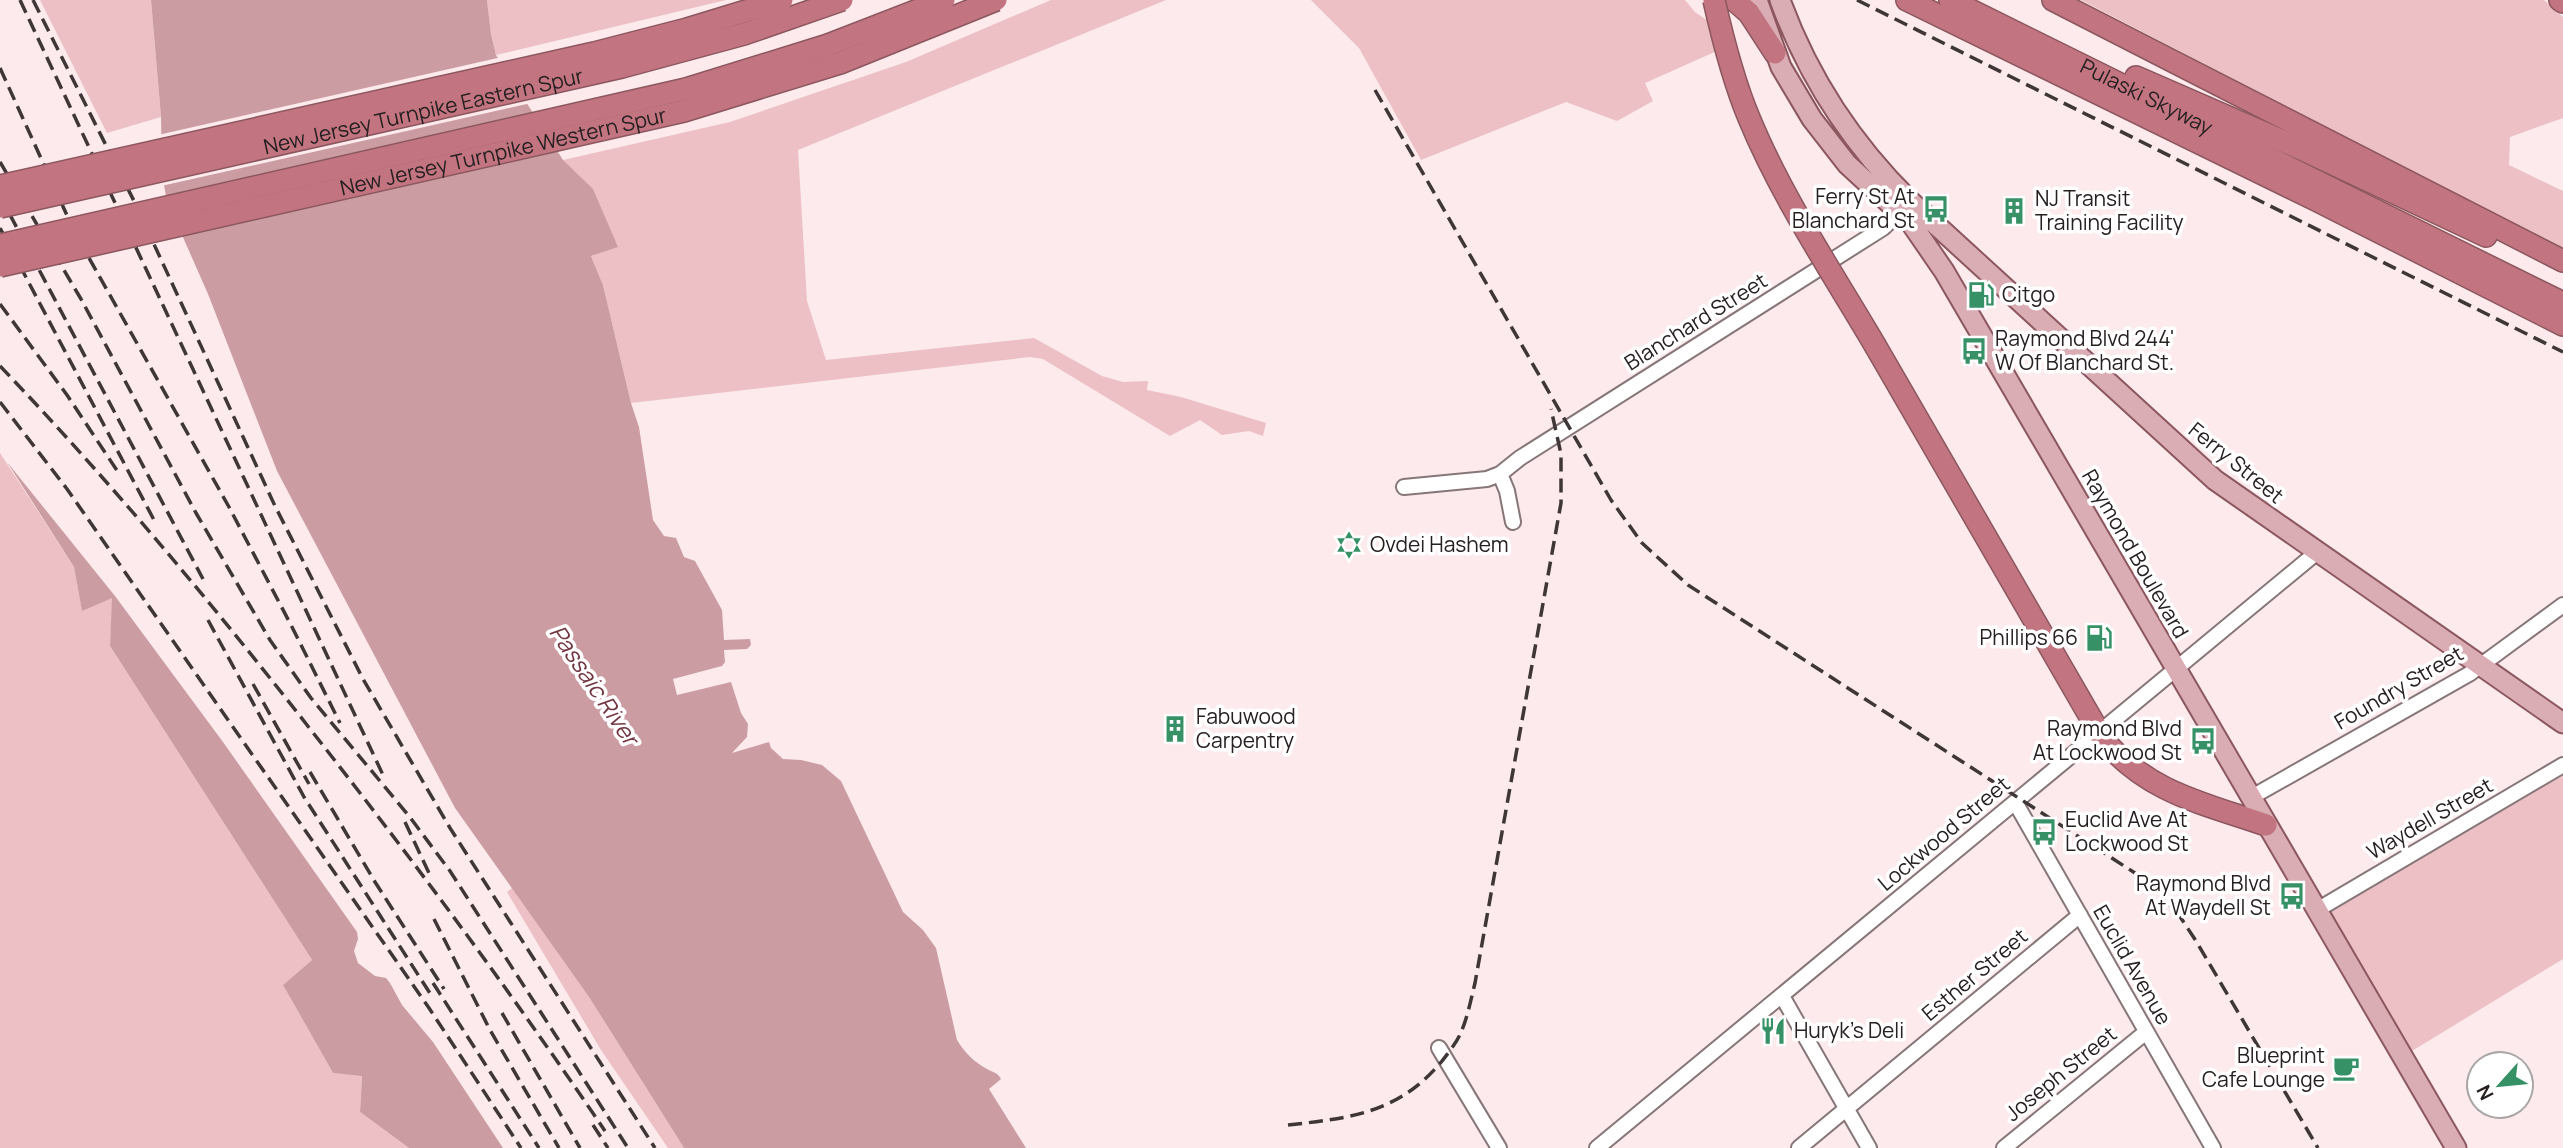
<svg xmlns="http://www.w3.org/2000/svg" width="2563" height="1148" font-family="Manrope,sans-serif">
<rect width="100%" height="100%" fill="#fceaec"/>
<!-- green -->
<path fill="#ecc0c5" d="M40 0H151L161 117 107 133Z
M487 0H726L496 55 491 34Z
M1051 0H1166L798 150 807 301 826 360 1034 338 1102 376 1123 382 1148 381 1147 390 1181 397 1266 423 1263 436 1249 431 1222 435 1200 420 1170 436 1043 359 1030 357 631 403 603 285 591 256 618 246 563 160 730 122 906 62Z
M1311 0H1685L1695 12 1714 25 1719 50 1645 83 1653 101 1617 121 1566 102 1421 160 1359 48Z
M2081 0H2544L2563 17V118L2510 137 2509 165 2563 191V250Z
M0 453 74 567 82 610 113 597 110 646 312 960 283 985 333 1073 362 1075 360 1112 409 1148H0Z
M2563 776V959L2402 1057 2318 907Z
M512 888 589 997 684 1148H668L601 1050 507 892Z"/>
<!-- water -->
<path fill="#cb9da3" d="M151 0H487L491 34 496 55 563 160 593 189 618 247 591 256 603 285 631 403 639 427 653 520 664 536 676 538 684 557 695 561 722 610 724 640 750 639 751 645 747 649 724 650 725 662 722 666 673 679 677 695 731 682 741 713 748 724 747 737 732 753 769 742 771 748 783 759 801 760 822 765 841 781 903 912 923 930 936 948 957 1040C965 1053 974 1062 987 1069 994 1073 997 1072 1001 1079L989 1089 1026 1148H684L589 997 455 808 277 471 208 294 167 201 162 175 161 117Z
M7 462 115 596 223 742 357 932 358 939 354 951 358 963 375 976 386 978 390 983 402 1005 433 1042 503 1148H409L360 1112 362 1076 333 1073 283 985 312 960 110 646 112 598 82 611 74 567Z"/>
<!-- pier -->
<path fill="#fceaec" d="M502 57 531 103 161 186 158 135Z"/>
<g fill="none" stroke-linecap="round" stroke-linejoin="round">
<defs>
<path id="minor" d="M1500 474 1507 491 1513 522
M1404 487 1487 479 1500 474 1520 458 1883 228 1905 207
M2250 798 2469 674 2563 605
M2015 802 2213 1148
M2317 910 2563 765
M1782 996 1869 1148
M1439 1048 1499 1148
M1597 1148 2316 553
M1799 1148 2080 915
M2004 1148 2146 1032"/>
<path id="major" d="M1757 0 1781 67 1812 119 1847 164 1911 223 1944 271 2456 1148
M1780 0C1808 77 1851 143 1910 201L2215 480 2563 723"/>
<g id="highway">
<path d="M1734 0 1749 13 1775 53"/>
<path d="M1907 0 2316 200 2563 325"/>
<path id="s1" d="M1950 0 2563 303"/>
<path d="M2053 0 2563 261"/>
<path d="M2560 0 2563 2"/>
<path d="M2136 77 2299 148 2486 236"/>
<path d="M1876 347 2103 739C2148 793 2203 803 2266 825"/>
</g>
</defs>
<!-- minor casing -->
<use href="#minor" stroke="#867678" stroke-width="18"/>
<!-- major casing -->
<use href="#major" stroke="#8c575f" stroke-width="23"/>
<!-- highway casing -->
<use href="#highway" stroke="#8c575f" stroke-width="24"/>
<!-- minor -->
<use href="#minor" stroke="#fff" stroke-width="14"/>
<!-- major -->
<use href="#major" stroke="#daacb3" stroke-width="19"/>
<!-- highway -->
<use href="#highway" stroke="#c27581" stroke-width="21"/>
<!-- rail -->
<path stroke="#3e3637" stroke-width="3.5" stroke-dasharray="14 7" stroke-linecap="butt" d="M20 0 383 775
M33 0 134 201 275 506 363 679 450 828 655 1148
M1857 0 2563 352
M0 68 75 233 229 507 291 625 340 723
M1375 90 1611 500 1642 543 1688 585 2135 873 2177 912 2196 941 2318 1148
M0 162 81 299 196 513 270 640 311 698 409 816 450 871 628 1148
M0 196 203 579
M0 228 154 520
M0 304 67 395 120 475
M0 366C109 480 210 601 307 725 411 857 511 992 605 1131
M0 402 67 489 429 1008 521 1148
M208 620 304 797 433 998
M253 684 309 784
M310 772 375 882 444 989
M405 822 429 873
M434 919 490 1030 559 1148
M433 983 539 1148
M502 1013 580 1148
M593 1125 608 1148
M1288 1125C1351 1118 1399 1113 1442 1061 1449 1052 1458 1041 1462 1030 1468 1015 1471 999 1475 983L1561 503V454L1551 409"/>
<defs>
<g id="highway-bridge">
<path d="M1714 0C1723 40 1733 80 1749 118 1782 198 1832 272 1876 347"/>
<path d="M0 186 594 53 687 29 782 0"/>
<path id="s2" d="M0 207 622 67 744 34 842 0"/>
<path d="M0 245 686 89 828 45 944 0"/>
<path id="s3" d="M0 266 684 111 840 63 996 0"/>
</g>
</defs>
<!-- highway-bridge casing -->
<use href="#highway-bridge" stroke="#8c575f" stroke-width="24" stroke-linecap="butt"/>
<!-- highway-bridge -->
<use href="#highway-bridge" stroke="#c27581" stroke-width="21"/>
</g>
<!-- icons -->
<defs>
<symbol id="bus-bare" viewBox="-9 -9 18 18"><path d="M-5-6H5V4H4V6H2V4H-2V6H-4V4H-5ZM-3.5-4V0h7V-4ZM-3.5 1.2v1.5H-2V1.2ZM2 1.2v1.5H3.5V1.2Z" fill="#369167" stroke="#fff" stroke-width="2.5" paint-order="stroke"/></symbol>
<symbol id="building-bare" viewBox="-9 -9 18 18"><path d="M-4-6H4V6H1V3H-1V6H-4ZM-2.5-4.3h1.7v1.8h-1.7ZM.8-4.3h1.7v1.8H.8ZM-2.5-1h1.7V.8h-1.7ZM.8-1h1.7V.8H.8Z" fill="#369167" stroke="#fff" stroke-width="2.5" paint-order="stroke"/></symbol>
<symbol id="fuel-bare" viewBox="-9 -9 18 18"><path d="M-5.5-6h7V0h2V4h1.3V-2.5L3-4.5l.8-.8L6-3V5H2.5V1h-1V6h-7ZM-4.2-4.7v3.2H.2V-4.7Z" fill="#369167" stroke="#fff" stroke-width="2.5" paint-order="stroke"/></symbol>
<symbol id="synagogue-bare" viewBox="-9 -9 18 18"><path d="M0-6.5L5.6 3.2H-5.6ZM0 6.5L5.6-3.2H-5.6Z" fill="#369167" stroke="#fff" stroke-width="2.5" paint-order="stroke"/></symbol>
<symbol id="restaurant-bare" viewBox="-9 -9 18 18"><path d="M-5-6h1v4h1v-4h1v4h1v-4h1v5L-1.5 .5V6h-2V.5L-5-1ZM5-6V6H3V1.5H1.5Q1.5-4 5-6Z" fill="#369167" stroke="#fff" stroke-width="2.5" paint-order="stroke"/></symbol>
<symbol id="cafe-bare" viewBox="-9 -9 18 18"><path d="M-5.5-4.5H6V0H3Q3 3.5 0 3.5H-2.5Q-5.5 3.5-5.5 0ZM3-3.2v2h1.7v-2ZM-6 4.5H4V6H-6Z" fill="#369167" stroke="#fff" stroke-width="2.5" paint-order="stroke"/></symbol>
</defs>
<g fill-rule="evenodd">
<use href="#bus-bare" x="1917" y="190" width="38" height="38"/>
<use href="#building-bare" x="1995" y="192" width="38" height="38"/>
<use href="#fuel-bare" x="1962" y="276" width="38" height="38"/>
<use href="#bus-bare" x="1955" y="332" width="38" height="38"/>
<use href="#synagogue-bare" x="1330" y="526" width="38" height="38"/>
<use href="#fuel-bare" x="2080" y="619" width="38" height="38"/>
<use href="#building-bare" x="1156" y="710" width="38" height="38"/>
<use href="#bus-bare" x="2184" y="722" width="38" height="38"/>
<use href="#bus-bare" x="2025" y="813" width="38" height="38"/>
<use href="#bus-bare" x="2273" y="877" width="38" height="38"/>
<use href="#restaurant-bare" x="1754" y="1012" width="38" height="38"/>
<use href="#cafe-bare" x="2327" y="1049" width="38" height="38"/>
</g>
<g text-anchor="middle" stroke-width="7" stroke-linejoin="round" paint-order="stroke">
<!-- street labels -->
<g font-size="21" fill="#272021" stroke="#fff">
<text dy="7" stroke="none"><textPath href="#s1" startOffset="219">Pulaski Skyway</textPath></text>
<text dy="7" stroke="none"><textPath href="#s2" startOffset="434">New Jersey Turnpike Eastern Spur</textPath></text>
<text dy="7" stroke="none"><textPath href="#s3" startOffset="516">New Jersey Turnpike Western Spur</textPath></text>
<text transform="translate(1696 322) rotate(-32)" y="7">Blanchard Street</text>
<text transform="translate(2236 463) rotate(39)" y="7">Ferry Street</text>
<text transform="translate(2135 554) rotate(60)" y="7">Raymond Boulevard</text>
<text transform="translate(2399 688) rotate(-30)" y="7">Foundry Street</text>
<text transform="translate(2430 819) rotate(-30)" y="7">Waydell Street</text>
<text transform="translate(1944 834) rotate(-40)" y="7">Lockwood Street</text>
<text transform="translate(2132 965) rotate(60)" y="7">Euclid Avenue</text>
<text transform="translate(1975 975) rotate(-40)" y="7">Esther Street</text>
<text transform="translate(2061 1074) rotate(-39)" y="7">Joseph Street</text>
</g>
<!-- poi labels -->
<g font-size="21" fill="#272021" stroke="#fff" text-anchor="start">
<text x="1915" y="204" text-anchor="end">Ferry St At<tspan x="1915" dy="24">Blanchard St</tspan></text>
<text x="2035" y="206">NJ Transit<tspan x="2035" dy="24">Training Facility</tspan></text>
<text x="2002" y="302">Citgo</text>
<text x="1995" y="346">Raymond Blvd 244'<tspan x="1995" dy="24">W Of Blanchard St.</tspan></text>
<text x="1370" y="552">Ovdei Hashem</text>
<text x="2078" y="645" text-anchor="end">Phillips 66</text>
<text x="1196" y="724">Fabuwood<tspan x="1196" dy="24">Carpentry</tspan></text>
<text x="2182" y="736" text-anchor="end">Raymond Blvd<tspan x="2182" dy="24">At Lockwood St</tspan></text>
<text x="2065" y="827">Euclid Ave At<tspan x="2065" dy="24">Lockwood St</tspan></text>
<text x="2271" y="891" text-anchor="end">Raymond Blvd<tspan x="2271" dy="24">At Waydell St</tspan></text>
<text x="1794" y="1038">Huryk's Deli</text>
<text x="2325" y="1063" text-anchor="end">Blueprint<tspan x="2325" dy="24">Cafe Lounge</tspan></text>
</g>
<!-- water labels -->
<g font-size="23" font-style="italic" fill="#723641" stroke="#fff">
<text transform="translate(594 685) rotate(56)" y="8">Passaic River</text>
</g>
</g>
<!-- north arrow -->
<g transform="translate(2500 1085) rotate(243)"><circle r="33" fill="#ffffff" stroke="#a9a6a6" stroke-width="2"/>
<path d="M0-5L12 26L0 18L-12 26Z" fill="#369167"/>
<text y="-10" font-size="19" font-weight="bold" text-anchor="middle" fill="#272021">N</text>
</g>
</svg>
